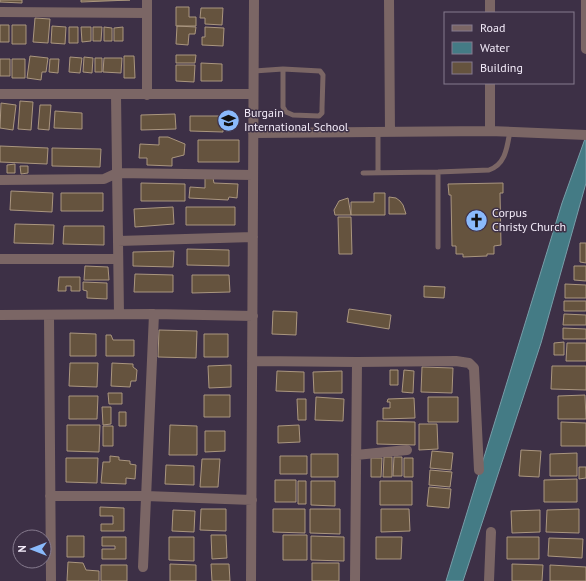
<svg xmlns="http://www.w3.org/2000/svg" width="586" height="581" font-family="'PT Sans',sans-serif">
<rect width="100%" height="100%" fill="#3d3046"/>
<!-- water -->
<path fill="#447b85" stroke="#789da8" d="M586 136V183L541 343 463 581H446L562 203Z"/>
<!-- building -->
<path fill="#65533e" stroke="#aa967f" d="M0 0H22V3L0 2Z
M81 0H130L81 2Z
M176 7H189V17H196V26H176Z
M201 8H223L222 25 205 24V18H200Z
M35 18 50 19 48 43 33 42Z
M0 25H9V42H0Z
M12 25H26V44H12Z
M52 26 66 27 65 44 51 43Z
M177 26 196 27 195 34H189L188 45 176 44Z
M69 27H78V43H69Z
M81 27H91V41L82 42Z
M93 27H102L101 41H93Z
M104 27 112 28V41H104Z
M123 27V41H114V28Z
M205 27 224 28 223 46 202 45V37H205Z
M176 55H196L195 63H176Z
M30 56 48 58 46 72H42L41 80 27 78Z
M124 56H134L135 78H124Z
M70 57 82 58 80 73 69 72Z
M84 57 93 58 92 73 83 72Z
M95 58H102V72H95Z
M104 58H122L121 73 103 72Z
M0 59H10V76H0Z
M12 59H25V78H12Z
M50 59H59L58 73 49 72Z
M201 63 222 64V81H201Z
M176 65H195L194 82 176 81Z
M20 101 33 102 31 130 18 129Z
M1 103 16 105 13 130 0 128Z
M40 105H51L49 130 38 129Z
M55 111 82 113V129L54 128Z
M175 114 176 129 141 130V115Z
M190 116H223V132L190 131Z
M159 137H168L185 144 184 155 172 158V166L147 165V158H139L140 144 159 145Z
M198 140H239V162H198Z
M0 146 48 148 47 164 0 162Z
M52 148 101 149 100 167 52 166Z
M15 164V173H7V165Z
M20 166H28V173L21 174Z
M205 177 213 178 214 183 238 184 237 198 229 197 228 200 189 198 190 187 205 188Z
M141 183 185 184V201H141Z
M503 183V193H500L501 245 494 246V254H487V256L463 257V254H456V246H452L451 195H449L448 184Z
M11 191 53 193 52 212 10 210Z
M61 193H103V211H61Z
M374 193H385V215H351V202H374Z
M389 197 396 198 400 201 403 205 406 214H389Z
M348 198 351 215H335L334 210 339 201Z
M173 207 174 224 135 227 134 209Z
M186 207H235V225H186Z
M338 217H351L352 254H339Z
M15 224 54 225 53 244 14 243Z
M64 226H104V245L63 244Z
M580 243H586V263L580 262Z
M187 249 229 250V266L187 265Z
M174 251 173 267 133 266V252Z
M85 266 108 267 109 280H84Z
M574 266H586V281L574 280Z
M135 274 173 275V292H134Z
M192 275H229L230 292 192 293Z
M59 277H80V291H71V286H66V291H58Z
M83 282 107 283V299L87 298V291L83 290Z
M565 284 586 285V298H565Z
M424 286 445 287 444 298 424 297Z
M564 301H586V311H564Z
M349 309 391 315 389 329 347 322Z
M273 311 297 312 296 335 272 334Z
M564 314 586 315V325H563Z
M563 328 586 329V339H563Z
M159 330 197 331 196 358 158 357Z
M70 333 96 334V356H70Z
M204 334H228V357H204Z
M106 335H111L113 340H134V356H106Z
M564 342V355H554V343Z
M567 343H586V361H566Z
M70 363H98L97 387 69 386Z
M112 363 133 364V367L137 370 136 381H131L130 387 111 386Z
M231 365V387L209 388 208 366Z
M552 366H586V390L551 389Z
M422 367 453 368 452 393 421 392Z
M390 370H398V385H390Z
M404 370 414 371 413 393 402 392Z
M277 371 304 372V392L276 391Z
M342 371V393H314L313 372Z
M108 393H122V404H109Z
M204 395H230V417H204Z
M585 395 586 419H558V396Z
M69 396H98L97 419H69Z
M316 397 344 399 343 421 315 420Z
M428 397H458V422H428Z
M414 398 415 418 383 419V408H390V402H387L388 399Z
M297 399H306V420H298Z
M102 407H111V424L103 425Z
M119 412H126V426H119Z
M377 421 415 422V445L377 444Z
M561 422 586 423V446H561Z
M419 424H437L438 449 419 450Z
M67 425H100L99 452 67 451Z
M170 425 197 426V455H169Z
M299 425 300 442 278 443V426Z
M103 426H113V446H103Z
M205 431H225V451L205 452Z
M521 450 541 451 539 477 519 476Z
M432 451 453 453 451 470 430 468Z
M577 453V476H550V454Z
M311 454H338V477H311Z
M110 456 119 457V460L130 461V464L136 465 135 479 126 478V484L101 483 103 462H110Z
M280 456H307V474H280Z
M384 457H392V477H383Z
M394 457H402V476H393Z
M66 458H98L97 483 66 482Z
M371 458H382L381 477H371Z
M404 458H413V477H404Z
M202 459H220L218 487H200Z
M166 465 194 466V485L165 484Z
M579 467H586V478L579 479Z
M430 470 452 472 450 487 429 485Z
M577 479V502H544V480Z
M275 480H296V502H275Z
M298 481H306V504H298Z
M311 481H335V506L311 505Z
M380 481H412V505H380Z
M429 487 451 489 449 508 427 506Z
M100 507 124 508V531H101V524H113V516H100Z
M201 509H226V531L200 530Z
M273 509H305V533L273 532Z
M310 509H340V534L310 533Z
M381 509H409L410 531 381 532Z
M579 509V533L546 532 547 510Z
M173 510 195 511 194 532 172 531Z
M540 510V532L512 533 511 511Z
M211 535H226L227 558 212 559Z
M283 535H307V560H283Z
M67 536H84V557H67Z
M311 536 344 537V561L311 560Z
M102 537H126V559H102V549H115V546H102Z
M169 537H194V561L169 560Z
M376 537H402L401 559H376Z
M507 537H539V559H507Z
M549 538 583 539 582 558 548 556Z
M68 562 83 563 86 570 99 571V581H67Z
M312 563H339V581H312Z
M170 564 196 565V581H170Z
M211 564H229L230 581H212Z
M512 564 543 565 542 581H512Z
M101 565H127V581H101Z
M550 565 586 567V581H550Z"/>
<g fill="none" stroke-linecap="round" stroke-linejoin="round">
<!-- service -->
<path stroke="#7b6665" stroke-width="5" d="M253 71 283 69 320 71 323 75 322 108V113L319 116 293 115 286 112 283 107V69
M378 132V173
M438 172V247
M363 173 438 172 489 170C506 164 507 147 510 131"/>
<!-- minor -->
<path stroke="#7b6665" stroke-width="10" d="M389 0 390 132
M586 0V49
M0 12 147 13
M490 13V0
M0 94H253
M116 95 119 314
M147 95V0
M490 131V83
M253 133 490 131 586 135
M0 180 104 179 117 173 253 175
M118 241 253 237
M0 259H118
M0 315 154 314 253 316
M49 315 51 581
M252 361 357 362 456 361 469 363 474 368 479 470
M356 455 407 450
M50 496H146L252 500
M143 567 154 314
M251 581 254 0
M355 581 357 362
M489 581 491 532"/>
</g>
<!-- icons -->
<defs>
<symbol id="school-disc" viewBox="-11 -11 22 22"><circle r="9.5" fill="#8abafc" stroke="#3d3046"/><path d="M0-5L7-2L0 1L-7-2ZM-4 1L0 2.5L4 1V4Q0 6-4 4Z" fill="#111"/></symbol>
<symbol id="church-disc" viewBox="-11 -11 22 22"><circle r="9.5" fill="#8abafc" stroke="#3d3046"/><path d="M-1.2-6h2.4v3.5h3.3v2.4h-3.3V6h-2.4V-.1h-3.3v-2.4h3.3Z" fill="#111"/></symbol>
</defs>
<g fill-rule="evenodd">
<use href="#school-disc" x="216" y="108" width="25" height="25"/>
<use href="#church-disc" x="464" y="208" width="25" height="25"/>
</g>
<g text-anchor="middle" stroke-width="3" stroke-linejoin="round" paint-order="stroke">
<!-- poi labels -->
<g font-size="12" fill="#f3ebf9" stroke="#3d3046" text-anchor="start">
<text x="244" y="117">Burgain<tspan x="244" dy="14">International School</tspan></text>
<text x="492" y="217">Corpus<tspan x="492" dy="14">Christy Church</tspan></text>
</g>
</g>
<!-- legend -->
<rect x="444" y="12" width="130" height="72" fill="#3d3046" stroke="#867b8e"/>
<rect x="452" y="25" width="20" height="6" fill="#7b6665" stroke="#867b8e"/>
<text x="480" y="32" font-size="12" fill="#f3ebf9">Road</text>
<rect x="452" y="42" width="20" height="12" fill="#447b85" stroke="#867b8e"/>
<text x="480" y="52" font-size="12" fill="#f3ebf9">Water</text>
<rect x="452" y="62" width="20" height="12" fill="#65533e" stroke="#867b8e"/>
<text x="480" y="72" font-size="12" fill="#f3ebf9">Building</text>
<!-- north arrow -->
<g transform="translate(32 549) rotate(270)"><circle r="19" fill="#3d3046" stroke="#867b8e"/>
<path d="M0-3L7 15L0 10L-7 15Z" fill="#8abafc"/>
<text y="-6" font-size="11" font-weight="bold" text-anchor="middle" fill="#f3ebf9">N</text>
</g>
</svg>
